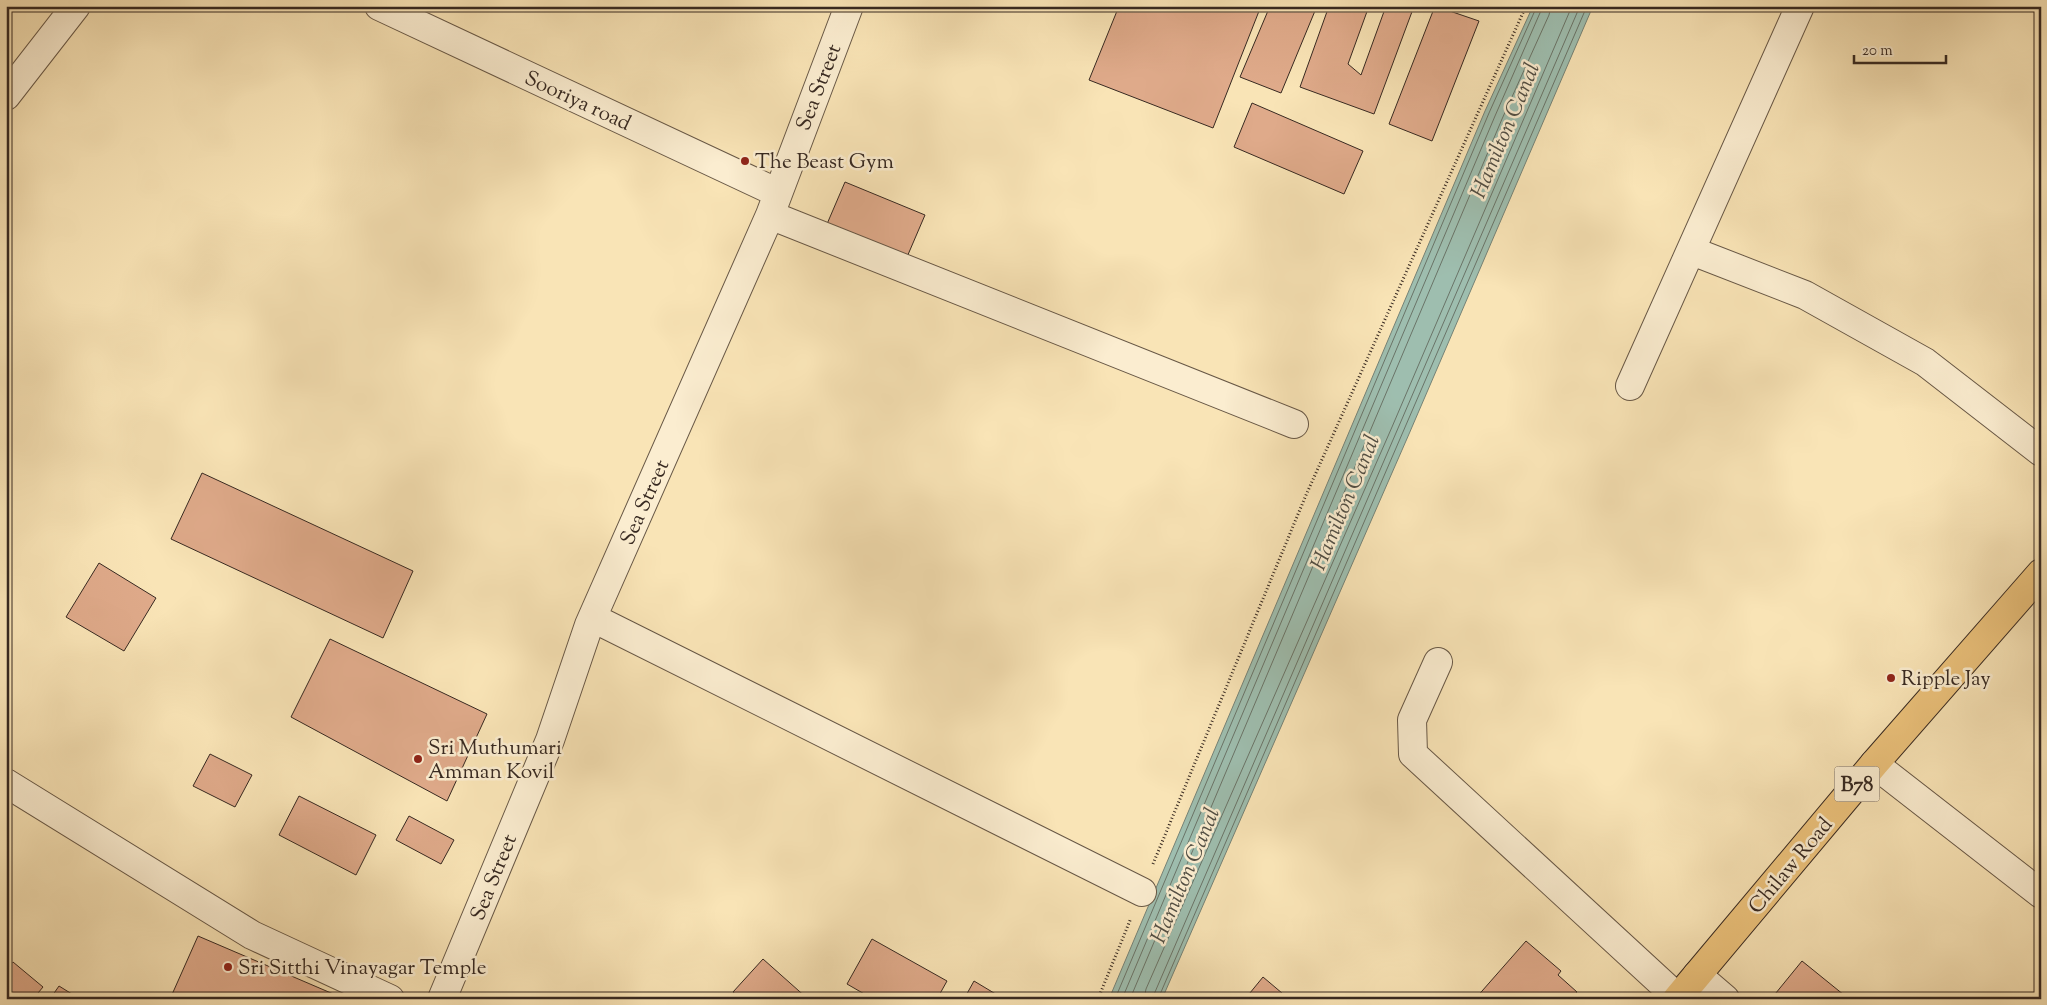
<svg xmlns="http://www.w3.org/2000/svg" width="2047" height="1005" font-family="'Sorts Mill Goudy',serif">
<rect width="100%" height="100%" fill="#f9e4b6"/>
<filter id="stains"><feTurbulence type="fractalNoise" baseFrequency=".004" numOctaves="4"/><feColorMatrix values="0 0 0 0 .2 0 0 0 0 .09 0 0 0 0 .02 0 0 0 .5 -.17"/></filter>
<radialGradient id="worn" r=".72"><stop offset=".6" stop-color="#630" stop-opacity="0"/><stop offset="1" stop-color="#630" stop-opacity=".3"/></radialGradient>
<!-- water -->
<path fill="#9ebeaf" stroke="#758276" d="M1533 6H1593L1409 434 1162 999H1109L1485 111Z"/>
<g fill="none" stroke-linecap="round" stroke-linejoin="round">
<!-- shore -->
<path stroke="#6a7468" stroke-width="1" d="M1115 999 1489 113 1537 6
M1122 999 1495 116 1543 6
M1130 999 1502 119 1549 15 1551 6
M1144 999 1146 989 1392 427 1572 6
M1152 999 1580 6
M1158 999 1587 6"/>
</g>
<!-- building -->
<path fill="#dfaa8a" stroke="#372921" d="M1119 6H1261L1213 128 1089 80Z
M1270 6H1317L1281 93 1240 77Z
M1329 6H1369L1348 64 1361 75 1386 6H1407L1413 9 1374 114 1300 87Z
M1435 6 1479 21 1432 141 1389 124Z
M1252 103 1363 151 1344 194 1234 147Z
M845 182 925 215 907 257 827 224Z
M202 473 413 571 383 638 171 539Z
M99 563 156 598 124 651 66 617Z
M330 639 487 714 447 801 291 717Z
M210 754 252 775 235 807 193 786Z
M299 796 376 835 356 875 279 835Z
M409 816 454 840 441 864 396 840Z
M198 936 345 999H170Z
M872 939 947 981 937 999H873L847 984Z
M1526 941 1561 971 1558 975 1577 992 1570 999H1475Z
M763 959 808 999H741L733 992Z
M1802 961 1844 995 1841 999H1771Z
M13 962 43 987 33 999H6V970Z
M1263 977 1289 999H1245Z
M974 981 1004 999H964Z
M59 986 80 999H50Z"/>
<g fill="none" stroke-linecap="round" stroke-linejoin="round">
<defs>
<path id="minor" d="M379 6 778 193
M6 96 76 6
M770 215 1294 424
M1692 251 1805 295 1925 362 2041 452
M1630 386 1800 6
M593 618 1142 892
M1438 662 1412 720 1413 754 1678 998
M1874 764 2041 894
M6 783 252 935 390 999
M1697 975 1725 999
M442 999 550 740 589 625 770 215 849 6"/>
<path id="major" d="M1677 999 1874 764 2041 573"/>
</defs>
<!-- minor casing -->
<use href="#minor" stroke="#685846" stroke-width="30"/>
<!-- major casing -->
<use href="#major" stroke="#372921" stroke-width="30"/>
<!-- path -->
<path stroke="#372921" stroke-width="3" stroke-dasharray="1 2.5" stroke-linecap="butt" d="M1153 864 1306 495 1526 6
M1098 999 1131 918"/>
<!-- minor -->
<use href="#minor" stroke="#fbedd0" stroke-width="28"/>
<!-- major -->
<use href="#major" stroke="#ecc27b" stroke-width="28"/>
</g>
<!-- markers -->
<g fill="#8f2418" stroke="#fbedd0" stroke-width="2">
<circle cx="745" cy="161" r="5"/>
<circle cx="1891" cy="678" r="5"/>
<circle cx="418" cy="759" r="5"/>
<circle cx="228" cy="967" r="5"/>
</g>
<g text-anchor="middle" stroke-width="5" stroke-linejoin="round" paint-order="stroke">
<!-- shield labels -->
<rect fill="#fbedd0" stroke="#726456" stroke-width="1" x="1834.5" y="766.5" width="45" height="35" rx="4"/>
<g font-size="20" font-weight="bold" fill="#372921">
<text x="1857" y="791">B78</text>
</g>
<!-- street labels -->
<g font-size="21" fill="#372921" stroke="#fbedd0">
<text transform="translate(818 87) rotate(-69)" y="7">Sea Street</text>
<text transform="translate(578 100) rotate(25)" y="7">Sooriya road</text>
<text transform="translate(644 502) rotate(-66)" y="7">Sea Street</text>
<text transform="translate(1790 865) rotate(-50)" y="7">Chilaw Road</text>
<text transform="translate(493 877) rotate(-68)" y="7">Sea Street</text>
</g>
<!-- poi labels -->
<g font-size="21" fill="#372921" stroke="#fbedd0" text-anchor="start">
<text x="755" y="168">The Beast Gym</text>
<text x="1901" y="685">Ripple Jay</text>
<text x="428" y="754">Sri Muthumari<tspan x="428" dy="24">Amman Kovil</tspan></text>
<text x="238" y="974">Sri Sitthi Vinayagar Temple</text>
</g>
<!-- water labels -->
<g font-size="22" font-style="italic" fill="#514e44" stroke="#fbedd0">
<text transform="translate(1504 130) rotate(-67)" y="8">Hamilton Canal</text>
<text transform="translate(1344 502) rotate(-67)" y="8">Hamilton Canal</text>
<text transform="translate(1184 875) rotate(-67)" y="8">Hamilton Canal</text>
</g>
</g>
<!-- margin -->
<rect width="2047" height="1005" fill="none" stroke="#f9e4b6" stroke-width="25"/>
<rect x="8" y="8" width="2032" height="990" fill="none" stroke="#372921" stroke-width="2.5"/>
<rect x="12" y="12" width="2022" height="980" fill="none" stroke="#372921"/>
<!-- scale -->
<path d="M1854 55v8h92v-8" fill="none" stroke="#372921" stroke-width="2.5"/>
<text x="1862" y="55" font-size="15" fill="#372921" stroke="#fbedd0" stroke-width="4" paint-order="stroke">20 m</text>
<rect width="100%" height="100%" filter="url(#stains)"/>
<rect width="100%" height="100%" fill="url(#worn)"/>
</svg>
